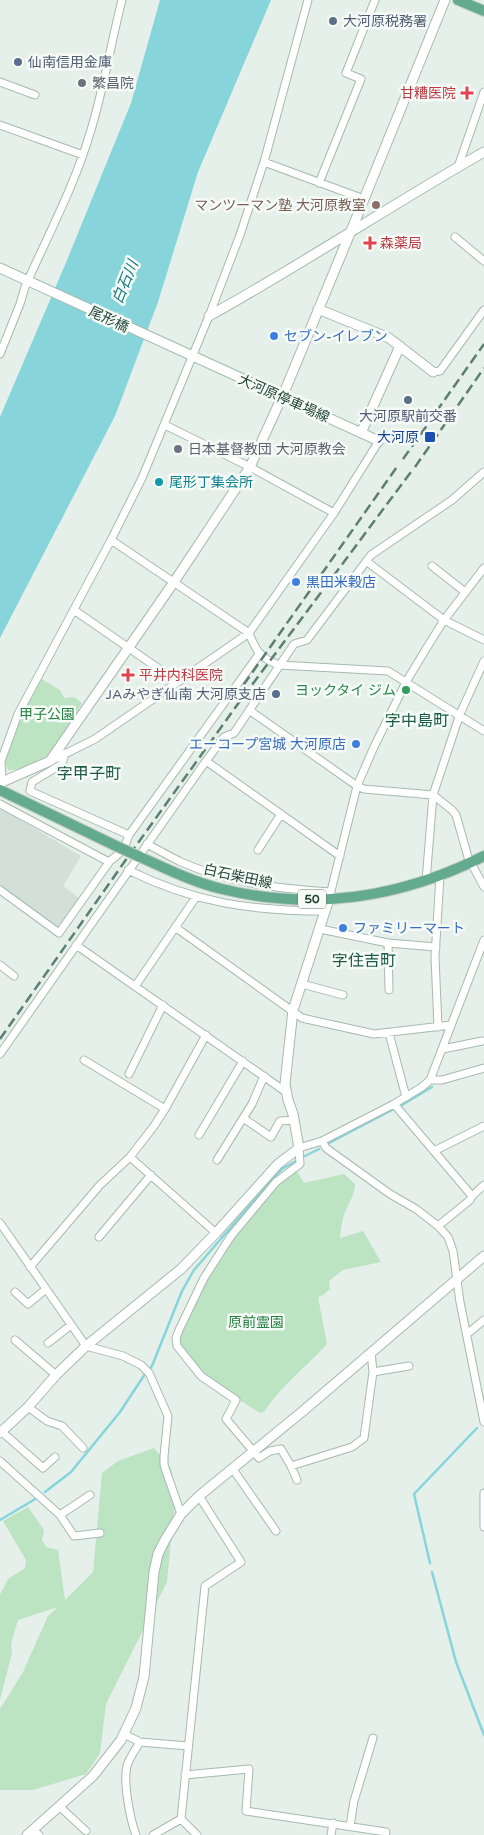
<svg xmlns="http://www.w3.org/2000/svg" width="484" height="1835" font-family="'Varela Round','Noto Sans JP',sans-serif">
<rect width="100%" height="100%" fill="#e5f0ea"/>
<!-- built -->
<path fill="#d3e0d8" d="M2 809 81 856 63 886 80 899 62 924 57 926 0 886V810Z"/>
<!-- green -->
<path fill="#bce3c2" d="M40 678 60 690 64 698 74 697 82 703C72 719 63 738 50 752 42 762 21 771 8 770L4 761 20 714Z
M297 1171 304 1183 344 1174 355 1184C354 1195 351 1199 347 1208 342 1217 341 1228 340 1238L363 1231 381 1262 343 1270 329 1281 330 1289 323 1295 318 1297 327 1344C306 1367 281 1386 264 1412L260 1413C233 1395 188 1370 178 1338L200 1289 232 1240 282 1180Z
M154 1448 171 1468 175 1501 167 1582 106 1704 100 1753 86 1774 33 1790H0V1709L23 1672 48 1616 58 1607 18 1620 11 1644 12 1653 0 1700V1595L8 1579 25 1568 26 1560 3 1521 28 1507 44 1530 42 1540 46 1547 58 1550 65 1600 93 1572 102 1473 118 1461Z"/>
<!-- water -->
<path fill="#87d5da" d="M160 0H271L198 172 158 302 115 416 0 638V417L65 265 131 103Z"/>
<g fill="none" stroke-linecap="round" stroke-linejoin="round">
<!-- stream -->
<path stroke="#87d5da" stroke-width="2.5" d="M402 1105 432 1087
M329 1143 392 1110
M305 1156 319 1149
M45 1492 71 1472 120 1412 145 1374 152 1366 182 1291 194 1270 275 1176 282 1169 296 1161
M0 1520 37 1498
M430 1563 414 1494 477 1428
M432 1572 456 1662 484 1735"/>
<defs>
<path id="minor" d="M0 82 35 95
M0 125 83 155
M264 162 364 199
M458 167 484 92
M319 183 361 79 346 73 375 0
M455 237 484 261
M0 354 20 304 25 287C48 235 75 185 91 130 104 87 111 43 122 0
M433 372 440 371 484 310
M165 425 250 467 334 513
M111 540 249 633C256 651 260 658 279 665L388 671 484 731
M366 561 444 620 484 640
M432 566 465 592
M74 610 178 682
M249 710 357 786 364 789 433 795 452 810 456 815 468 857 484 887
M65 753 62 764 32 782 30 791 129 835
M51 761 95 739 249 633 334 513 379 441
M206 761 340 856
M2 782 1 761 18 714 111 540 142 478 209 316 240 235 264 162 308 0
M0 804 109 862
M147 844C158 850 169 856 181 862 228 883 280 889 331 892
M258 850 281 814
M128 870C195 903 252 911 325 911
M426 881 433 795 460 714 484 661
M0 890 59 933 110 861C119 855 126 846 129 835L260 653
M329 899 357 786 374 747 406 682 426 649 444 620 484 568
M175 927 302 1018 374 1034 451 1025
M320 929 388 943 436 947
M388 943 389 990
M76 945 286 1092
M0 965 14 976
M302 984 343 995
M136 985 196 897
M438 1027 435 957 440 876
M389 1033 406 1097
M443 1049 482 1041
M0 1054 206 761 224 737 234 733 294 644 307 640 371 555 452 500 484 472
M129 1074 163 1005
M430 1080H442L484 1068
M394 1104 472 1196
M165 1109 206 1035
M243 1118 271 1137 280 1121 294 1120
M199 1135 243 1061
M322 1141 326 1148 390 1194 416 1209 438 1226 448 1237 453 1251 460 1302 484 1422
M434 1151 484 1126
M130 1157 216 1233
M217 1160 252 1104 264 1076
M0 1223 86 1346 123 1356 141 1365 149 1373 168 1416 164 1456V1465L181 1514
M438 1226 470 1200 472 1196 484 1185
M99 1237 151 1175
M30 1267 100 1185 130 1157 154 1126 165 1109 84 1060
M15 1292 28 1304 46 1289
M467 1334 484 1320
M15 1340 56 1375
M48 1343 71 1325
M371 1352 373 1372 364 1438 352 1447 291 1466 281 1449 270 1451 259 1458 226 1419 236 1400 201 1376 177 1346 176 1338 179 1330 204 1278 231 1236 276 1182 300 1164 299 1148 322 1141 394 1104 422 1087 430 1080 484 940
M373 1372 409 1366
M28 1407 47 1421 62 1426 83 1448
M2 1432 43 1468 55 1457
M0 1461 60 1515 74 1536 100 1533
M291 1466 297 1480
M232 1468 276 1531
M484 1493V1527
M60 1515 90 1495
M124 1734 140 1742 188 1746
M185 1775 249 1769 246 1811 386 1832 385 1835
M60 1807 86 1831
M350 1826 354 1801 373 1738
M33 1830 39 1835
M136 1835C130 1819 123 1782 127 1766 129 1758 136 1749 140 1742
M153 1835 181 1819
M197 1835 181 1819 205 1586 241 1562 199 1496
M331 1835 333 1823"/>
<path id="tertiary" d="M318 309 389 338 433 372
M209 316C303 264 391 205 484 152
M361 433 400 346
M0 783 50 761 174 582 250 467 286 388 358 214 445 0
M0 1433 28 1407 56 1375 86 1346 181 1269 216 1233 278 1164 299 1148 293 1114 288 1100 285 1084 293 1010 329 899
M27 1835 93 1776 121 1740 129 1723 136 1708 144 1677 154 1572 158 1554 165 1540 181 1514 199 1496 303 1411 484 1256"/>
<path id="secondary" d="M0 268 379 441"/>
<path id="primary" d="M458 0 484 11
M0 790 114 845
M140 857C167 869 193 882 222 889 312 911 401 898 484 856"/>
</defs>
<!-- minor casing -->
<use href="#minor" stroke="#a6b9b1" stroke-width="9"/>
<!-- tertiary casing -->
<use href="#tertiary" stroke="#a6b9b1" stroke-width="11"/>
<!-- secondary casing -->
<use href="#secondary" stroke="#a2bdb1" stroke-width="11"/>
<!-- primary casing -->
<use href="#primary" stroke="#c1cbc7" stroke-width="12"/>
<!-- minor -->
<use href="#minor" stroke="#fff" stroke-width="7"/>
<!-- tertiary -->
<use href="#tertiary" stroke="#fff" stroke-width="9"/>
<!-- secondary -->
<use href="#secondary" stroke="#fff" stroke-width="9"/>
<!-- primary -->
<use href="#primary" stroke="#64aa91" stroke-width="10"/>
<!-- rail -->
<path stroke="#5c7f72" stroke-width="2.5" stroke-dasharray="10 5" stroke-linecap="butt" d="M436 412 484 344
M403 459 433 417
M415 467 484 368
M235 697 399 464
M0 1039 125 861 240 701 411 472"/>
<defs>
<path id="primary-bridge" d="M114 845 140 857"/>
</defs>
<!-- primary-bridge casing -->
<use href="#primary-bridge" stroke="#c1cbc7" stroke-width="12" stroke-linecap="butt"/>
<!-- primary-bridge -->
<use href="#primary-bridge" stroke="#64aa91" stroke-width="10"/>
</g>
<!-- markers -->
<g fill="#5c6f8a" stroke="#f6fbf8" stroke-width="2">
<circle cx="333" cy="21" r="5"/>
<circle cx="18" cy="62" r="5"/>
<circle cx="408" cy="400" r="5"/>
<circle cx="276" cy="694" r="5"/>
</g>
<g fill="#6b7280" stroke="#f6fbf8" stroke-width="2">
<circle cx="82" cy="83" r="5"/>
<circle cx="178" cy="449" r="5"/>
</g>
<g fill="#e0444e" stroke="#f6fbf8" stroke-width="2">
<path d="M464.5 85.5h5v5h5v5h-5v5h-5v-5h-5v-5h5z"/>
<path d="M367.5 235.5h5v5h5v5h-5v5h-5v-5h-5v-5h5z"/>
<path d="M125.5 667.5h5v5h5v5h-5v5h-5v-5h-5v-5h5z"/>
</g>
<circle fill="#8d6e63" stroke="#f6fbf8" stroke-width="2" cx="376" cy="205" r="5"/>
<g fill="#3f7fe0" stroke="#f6fbf8" stroke-width="2">
<circle cx="274" cy="336" r="5"/>
<circle cx="296" cy="582" r="5"/>
<circle cx="356" cy="744" r="5"/>
<circle cx="343" cy="928" r="5"/>
</g>
<rect fill="#1a4fb4" stroke="#f6fbf8" stroke-width="2" x="424" y="431" width="12" height="12" rx="2.5"/>
<circle fill="#0f9aa8" stroke="#f6fbf8" stroke-width="2" cx="159" cy="482" r="5"/>
<circle fill="#2e9e5b" stroke="#f6fbf8" stroke-width="2" cx="406" cy="690" r="5"/>
<g text-anchor="middle" stroke-width="5" stroke-linejoin="round" paint-order="stroke">
<!-- shield labels -->
<rect fill="#f6fbf8" stroke="#617b71" stroke-width="1" x="298" y="889.5" width="28" height="19" rx="4"/>
<g font-size="12" font-weight="bold" fill="#214437">
<text x="312" y="903">50</text>
</g>
<!-- service labels -->
<g font-size="14" fill="#4e5e75" stroke="#f6fbf8" text-anchor="start">
<text x="343" y="26">大河原税務署</text>
<text x="28" y="67">仙南信用金庫</text>
<text x="408" y="421" text-anchor="middle">大河原駅前交番</text>
<text x="266" y="699" text-anchor="end">JAみやぎ仙南 大河原支店</text>
</g>
<!-- worship labels -->
<g font-size="14" fill="#5b616d" stroke="#f6fbf8" text-anchor="start">
<text x="92" y="88">繁昌院</text>
<text x="188" y="454">日本基督教団 大河原教会</text>
</g>
<!-- health labels -->
<g font-size="14" fill="#be3a42" stroke="#f6fbf8" text-anchor="start">
<text x="456" y="98" text-anchor="end">甘糟医院</text>
<text x="380" y="248">森薬局</text>
<text x="139" y="680">平井内科医院</text>
</g>
<!-- education labels -->
<g font-size="14" fill="#785e54" stroke="#f6fbf8" text-anchor="end">
<text x="366" y="210">マンツーマン塾 大河原教室</text>
</g>
<!-- street labels -->
<g font-size="14" fill="#214437" stroke="#f6fbf8">
<text transform="translate(109 319) rotate(25)" y="5">尾形橋</text>
<text transform="translate(284 398) rotate(24)" y="5">大河原停車場線</text>
<text transform="translate(238 876) rotate(12)" y="5">白石柴田線</text>
</g>
<!-- shop labels -->
<g font-size="14" fill="#366cbe" stroke="#f6fbf8" text-anchor="start">
<text x="284" y="341">セブン-イレブン</text>
<text x="306" y="587">黒田米穀店</text>
<text x="346" y="749" text-anchor="end">エーコープ宮城 大河原店</text>
<text x="353" y="933">ファミリーマート</text>
</g>
<!-- transit labels -->
<g font-size="14" fill="#164399" stroke="#f6fbf8" text-anchor="end">
<text x="419" y="442">大河原</text>
</g>
<!-- culture labels -->
<g font-size="14" fill="#0d838f" stroke="#f6fbf8" text-anchor="start">
<text x="169" y="487">尾形丁集会所</text>
</g>
<!-- leisure labels -->
<g font-size="14" fill="#27864d" stroke="#f6fbf8" text-anchor="end">
<text x="396" y="695">ヨックタイ ジム</text>
</g>
<!-- park labels -->
<g font-size="14" fill="#268040" stroke="#f6fbf8">
<text x="47" y="719">甲子公園</text>
<text x="256" y="1327">原前霊園</text>
</g>
<!-- water labels -->
<g font-size="15" font-style="italic" fill="#137a82" stroke="#f6fbf8">
<text transform="translate(125 282) rotate(-68)" y="5">白石川</text>
</g>
<!-- quarter labels -->
<g font-size="16" fill="#1a5944" stroke="#f6fbf8">
<text x="417" y="726">字中島町</text>
<text x="89" y="779">字甲子町</text>
<text x="364" y="966">字住吉町</text>
</g>
</g>
</svg>
